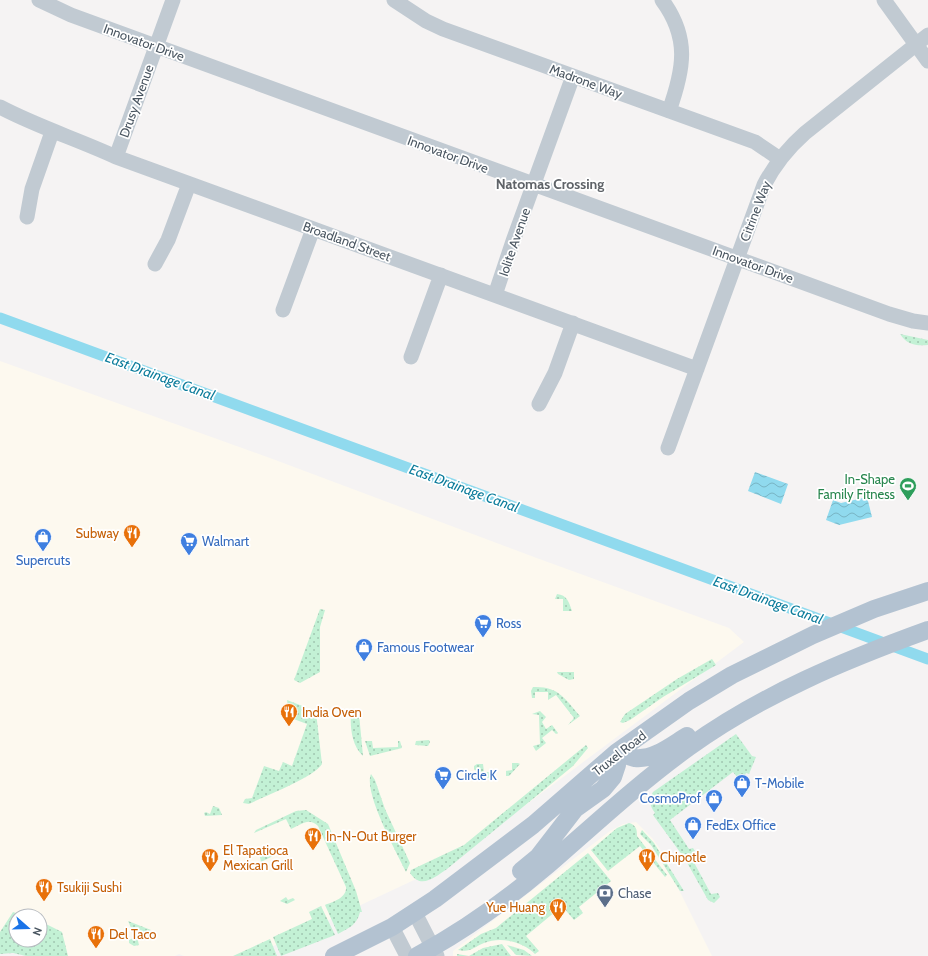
<svg xmlns="http://www.w3.org/2000/svg" width="928" height="956" font-family="Cabin,sans-serif">
<defs>
<pattern id="grass-dots" width="8" height="8" patternUnits="userSpaceOnUse"><rect width="8" height="8" fill="#c3f1d5"/><path d="M2 2h.1M6 6h.1" fill="none" stroke="#a0c6b0" stroke-width="1.8" stroke-linecap="round"/></pattern>
<pattern id="water-waves" width="16" height="10" patternUnits="userSpaceOnUse"><rect width="16" height="10" fill="#90daee"/><path d="M0 5q4-4 8 0t8 0" fill="none" stroke="#78b4c4"/></pattern>
</defs>
<rect width="100%" height="100%" fill="#f5f3f3"/>
<!-- commercial -->
<path fill="#fdf9ef" d="M0 361 270 458 534 557 729 628 744 642 444 866 252 956H184L179 954 175 956H65L40 926V916H16L0 945Z
M636 822 653 839 667 859 677 886 712 956H453V951L610 831 623 824Z"/>
<!-- grass -->
<path fill="url(#grass-dots)" d="M900 334 928 340V345C916 346 907 345 900 334Z
M557 594C567 595 569 602 572 611H563V599H555Z
M320 609 325 610 320 627V672L300 683 294 680Z
M712 659 716 665 663 697 630 720 623 723 620 722 625 714 677 679Z
M557 672H574V679L569 680 558 674Z
M533 687C559 686 565 699 580 716L568 725 574 718 556 695 548 700V692H535V698H532L531 691Z
M287 700 305 707 311 714 316 712 322 764C313 778 267 795 249 804L243 803 245 799 252 798 264 766 279 771 283 762 292 766 307 724 283 715 288 707Z
M356 709 359 714 363 756C351 745 350 726 351 710Z
M540 711 546 717 542 722 546 729 552 725 558 733 556 734 552 730 542 738 546 743 536 751 533 746 540 744 539 715 532 714Z
M736 734 752 756 756 757 749 774 746 773 742 783 733 772 670 820 689 849 693 848 695 851 690 855 711 894 718 893 720 897 714 903 708 900 685 859 653 815 655 813C650 806 648 800 653 792Z
M429 740 430 742 428 746 415 745 416 741Z
M365 741H372L373 748 398 747V741H400L402 748 370 756Z
M586 745 588 748 573 766 447 869C435 877 421 890 410 873L411 870 464 845Z
M512 763H518L520 764 509 776H506V771L512 770Z
M477 764H483L484 772H490V777L487 779 474 769V766Z
M371 774 375 780 385 809 410 863 406 872C397 853 363 792 371 774Z
M213 806 219 808 222 815 205 816 204 813 206 812 210 814Z
M306 810 328 824 356 891 362 912H360C357 925 349 928 338 934L325 905C333 902 347 898 346 887L318 826C309 817 302 824 291 829L286 819 254 833 256 830 296 811Z
M629 823C636 825 637 829 637 836L667 875 665 877 640 846 608 871 591 850 617 828Z
M642 830 654 843 684 891H680L651 845 640 834Z
M271 851 275 855 261 862 260 857Z
M588 853 611 881 579 907 583 913 574 920 562 906 526 936 539 951 535 954C523 942 501 936 484 943 474 947 470 953 458 950L481 934 496 928Z
M286 897 288 900 293 898 295 900 287 904 280 901Z
M321 906 335 935 281 956 273 937 312 919 309 912Z
M13 912 25 916H16V940H40V921L62 932 68 956H26L13 953 0 954V932Z
M128 921 151 930 137 937 139 945 134 946 129 943V940L135 937Z
M270 939 277 956H233Z
M502 944 511 956H457V954L469 956 483 948Z
M507 945 524 950 532 956 516 955Z"/>
<!-- water -->
<path fill="url(#water-waves)" d="M755 472 788 484 781 504 748 491Z
M867 497 872 517 839 525 826 520 833 500 841 503Z"/>
<g fill="none" stroke-linecap="round" stroke-linejoin="round">
<!-- canal -->
<path stroke="#90daee" stroke-width="11" d="M0 318 928 659"/>
<!-- minor -->
<path stroke="#c1cad2" stroke-width="15" d="M39 0 71 15 889 314 913 321 928 323
M394 0 426 21 443 29 755 142 780 159
M662 0C690 38 684 69 669 111
M884 0 928 61
M0 107C38 127 77 139 116 157L697 369
M116 157 173 0
M27 217 32 189 52 132
M155 264 168 240 189 184
M495 295 513 241 573 76
M283 310 313 229
M411 357 441 275
M539 404 555 373 573 323
M668 448 764 185C775 164 788 148 805 133L928 35
M415 913 437 956
M392 927 407 956"/>
<!-- major -->
<path stroke="#b3c2d1" stroke-width="18" d="M617 752C623 754 629 757 635 758 654 760 672 745 687 736
M521 871 538 857 575 809 603 789 613 777 617 765V752
M334 956 392 927 435 899 533 825 617 752 689 701 732 675 813 635 874 609 928 591
M417 956C463 931 507 900 548 865 594 825 639 783 689 747 761 695 845 660 928 630"/>
</g>
<!-- icons -->
<defs>
<symbol id="stadium-pin" viewBox="-11 -11 22 30"><path d="M0 17L-7.5 6A9.5 9.5 0 1 1 7.5 6Z" fill="#2e9e5b" stroke="#fff"/><path d="M0-5a6.5 5 0 1 0 0 10a6.5 5 0 1 0 0-10ZM-3.5-1.8h7v3.6h-7Z" fill="#fff"/></symbol>
<symbol id="restaurant-pin" viewBox="-11 -11 22 30"><path d="M0 17L-7.5 6A9.5 9.5 0 1 1 7.5 6Z" fill="#e8710a" stroke="#fff"/><path d="M-5-6h1v4h1v-4h1v4h1v-4h1v5L-1.5 .5V6h-2V.5L-5-1ZM5-6V6H3V1.5H1.5Q1.5-4 5-6Z" fill="#fff"/></symbol>
<symbol id="shop-pin" viewBox="-11 -11 22 30"><path d="M0 17L-7.5 6A9.5 9.5 0 1 1 7.5 6Z" fill="#3f7fe0" stroke="#fff"/><path d="M-5-2.5h2.3a2.7 3.5 0 0 1 5.4 0H5L5.5 6h-11ZM-1.5-2.5h3a1.5 2.3 0 0 0-3 0Z" fill="#fff"/></symbol>
<symbol id="supermarket-pin" viewBox="-11 -11 22 30"><path d="M0 17L-7.5 6A9.5 9.5 0 1 1 7.5 6Z" fill="#3f7fe0" stroke="#fff"/><path d="M-6-5.5h2.5l.6 2H6L4.5 2H-2.5L-4.4-4H-6ZM-1.5 3.2a1.3 1.3 0 1 0 .1 0ZM3 3.2a1.3 1.3 0 1 0 .1 0Z" fill="#fff"/></symbol>
<symbol id="bank-pin" viewBox="-11 -11 22 30"><path d="M0 17L-7.5 6A9.5 9.5 0 1 1 7.5 6Z" fill="#5c6f8a" stroke="#fff"/><path d="M-6-4H6V4H-6ZM0-2.3a2.3 2.3 0 1 0 0 4.6a2.3 2.3 0 1 0 0-4.6Z" fill="#fff"/></symbol>
</defs>
<g fill-rule="evenodd">
<use href="#stadium-pin" x="898" y="476" width="20" height="27"/>
<use href="#restaurant-pin" x="122" y="523" width="20" height="27"/>
<use href="#shop-pin" x="33" y="527" width="20" height="27"/>
<use href="#supermarket-pin" x="179" y="531" width="20" height="27"/>
<use href="#supermarket-pin" x="473" y="613" width="20" height="27"/>
<use href="#shop-pin" x="354" y="637" width="20" height="27"/>
<use href="#restaurant-pin" x="279" y="702" width="20" height="27"/>
<use href="#supermarket-pin" x="433" y="765" width="20" height="27"/>
<use href="#shop-pin" x="732" y="773" width="20" height="27"/>
<use href="#shop-pin" x="704" y="788" width="20" height="27"/>
<use href="#shop-pin" x="683" y="815" width="20" height="27"/>
<use href="#restaurant-pin" x="303" y="826" width="20" height="27"/>
<use href="#restaurant-pin" x="200" y="847" width="20" height="27"/>
<use href="#restaurant-pin" x="637" y="847" width="20" height="27"/>
<use href="#restaurant-pin" x="34" y="877" width="20" height="27"/>
<use href="#bank-pin" x="595" y="883" width="20" height="27"/>
<use href="#restaurant-pin" x="548" y="897" width="20" height="27"/>
<use href="#restaurant-pin" x="86" y="924" width="20" height="27"/>
</g>
<g text-anchor="middle" stroke-width="3.5" stroke-linejoin="round" paint-order="stroke">
<!-- street labels -->
<g font-size="13" fill="#4a5661" stroke="#fff">
<text transform="translate(144 42) rotate(20)" y="5">Innovator Drive</text>
<text transform="translate(586 81) rotate(20)" y="5">Madrone Way</text>
<text transform="translate(136 101) rotate(-70)" y="5">Drusy Avenue</text>
<text transform="translate(448 154) rotate(20)" y="5">Innovator Drive</text>
<text transform="translate(755 211) rotate(-69)" y="5">Citrine Way</text>
<text transform="translate(347 241) rotate(20)" y="5">Broadland Street</text>
<text transform="translate(514 242) rotate(-71)" y="5">Iolite Avenue</text>
<text transform="translate(753 264) rotate(20)" y="5">Innovator Drive</text>
<text transform="translate(619 753) rotate(-38)" y="5">Truxel Road</text>
</g>
<!-- leisure labels -->
<g font-size="13" fill="#27864d" stroke="#fff" text-anchor="end">
<text x="895" y="484">In-Shape<tspan x="895" dy="15">Family Fitness</tspan></text>
</g>
<!-- food labels -->
<g font-size="13" fill="#c56008" stroke="#fff" text-anchor="start">
<text x="119" y="538" text-anchor="end">Subway</text>
<text x="302" y="717">India Oven</text>
<text x="326" y="841">In-N-Out Burger</text>
<text x="223" y="855">El Tapatioca<tspan x="223" dy="15">Mexican Grill</tspan></text>
<text x="660" y="862">Chipotle</text>
<text x="57" y="892">Tsukiji Sushi</text>
<text x="545" y="912" text-anchor="end">Yue Huang</text>
<text x="109" y="939">Del Taco</text>
</g>
<!-- shop labels -->
<g font-size="13" fill="#366cbe" stroke="#fff" text-anchor="start">
<text x="202" y="546">Walmart</text>
<text x="43" y="565" text-anchor="middle">Supercuts</text>
<text x="496" y="628">Ross</text>
<text x="377" y="652">Famous Footwear</text>
<text x="456" y="780">Circle K</text>
<text x="755" y="788">T-Mobile</text>
<text x="701" y="803" text-anchor="end">CosmoProf</text>
<text x="706" y="830">FedEx Office</text>
</g>
<!-- service labels -->
<g font-size="13" fill="#4e5e75" stroke="#fff" text-anchor="start">
<text x="618" y="898">Chase</text>
</g>
<!-- neighbourhood labels -->
<g font-size="14" font-weight="bold" fill="#5f6368" stroke="#fff">
<text x="550" y="189">Natomas Crossing</text>
</g>
<!-- water labels -->
<g font-size="14" font-style="italic" fill="#0c7c9b" stroke="#fff">
<text transform="translate(160 376) rotate(20)" y="5">East Drainage Canal</text>
<text transform="translate(464 488) rotate(20)" y="5">East Drainage Canal</text>
<text transform="translate(768 600) rotate(20)" y="5">East Drainage Canal</text>
</g>
</g>
<!-- north arrow -->
<g transform="translate(28 928) rotate(110)"><circle r="19" fill="#ffffff" stroke="#b7bbc0"/>
<path d="M0-3L7 15L0 10L-7 15Z" fill="#1a73e8"/>
<text y="-6" font-size="11" font-weight="bold" text-anchor="middle" fill="#4a5661">N</text>
</g>
</svg>
